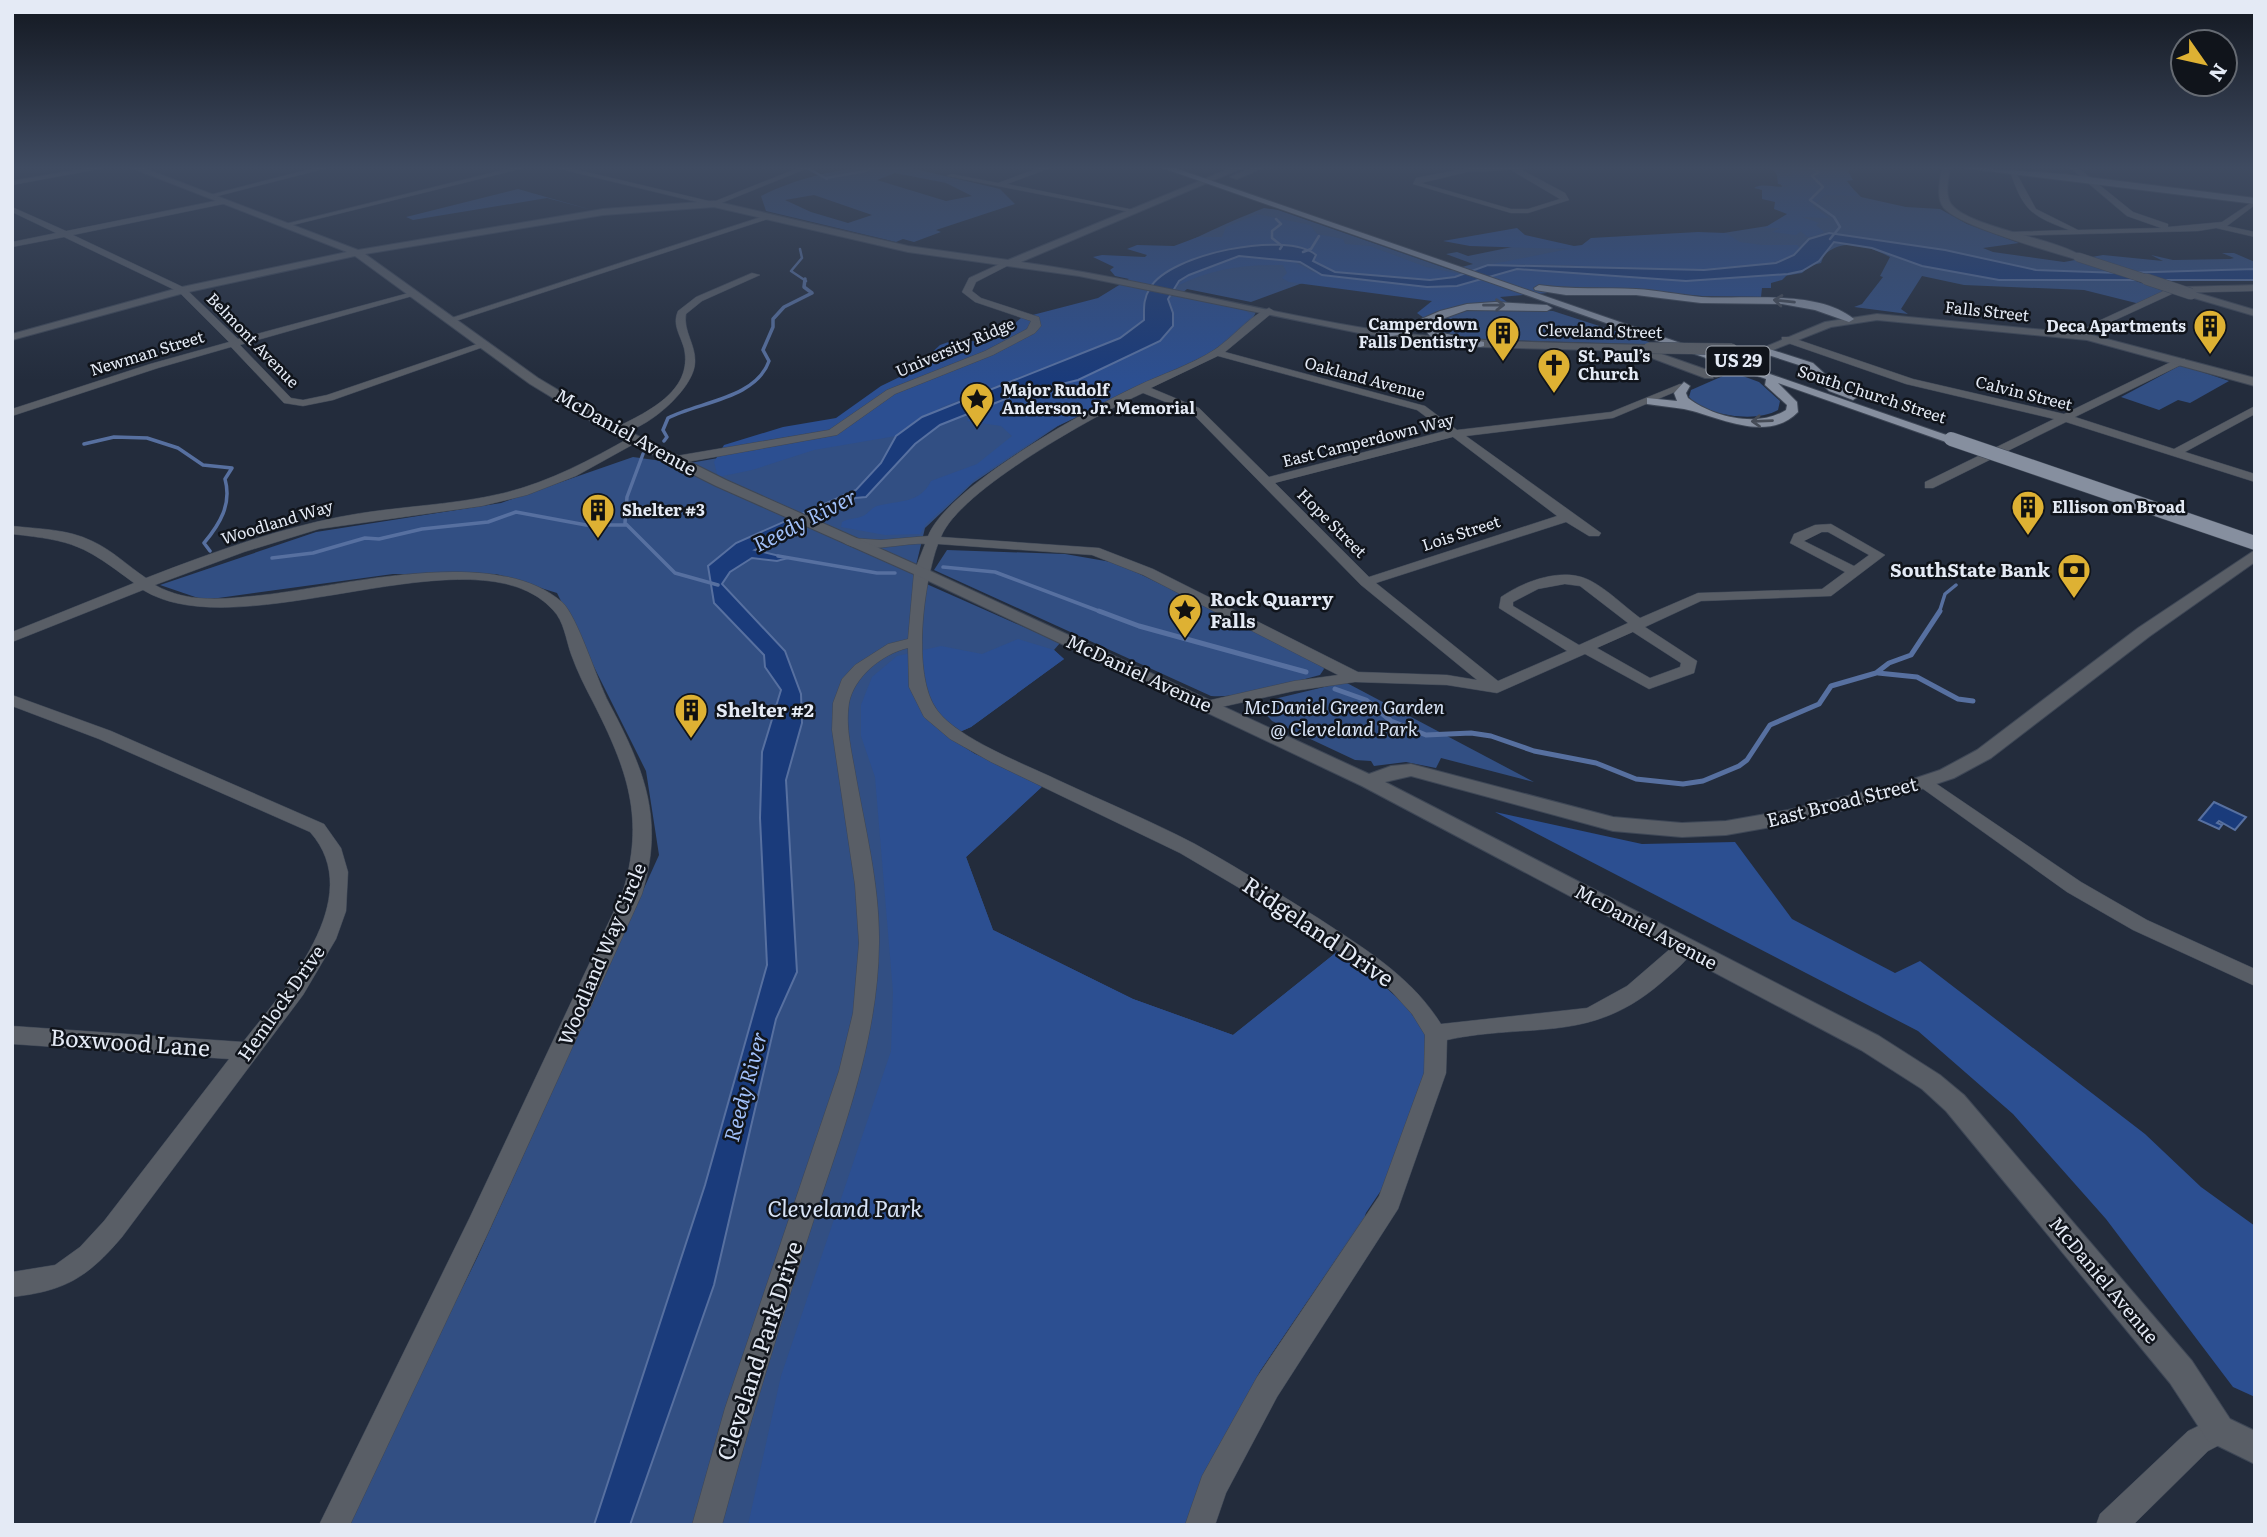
<svg xmlns="http://www.w3.org/2000/svg" width="2267" height="1537" font-family="Literata,serif">
<rect width="100%" height="100%" fill="#232c3c"/>
<!-- green -->
<path fill="#324f83" fill-rule="evenodd" d="M870 166H902L1000 189 1015 204 936 230 941 232 914 242 903 239 896 242 766 211 761 196C797 178 831 171 870 166ZM895 173 946 183 972 196 946 201 877 180ZM814 195 872 215 848 223 811 212 785 200Z
M1768 166H1831L1861 197 1906 207 1940 209 1967 224 2019 243 1983 248 1993 252 2064 262 2103 255 2163 261 2151 255 2173 260 2230 259 2234 258 2222 253H2234L2255 262V280H2133L2164 291 2140 304 2084 290 1964 285 1922 276 1901 309 1908 314 1854 307 1862 304 1883 277 1880 276 1890 257C1868 246 1844 237 1824 255L1821 263 1809 266 1802 273 1755 281 1464 282 1316 278 1251 302 1187 289 1180 295 1256 312 1251 322 1215 351 1058 426 973 483 925 528 913 578 1060 643 1054 650 1064 659 971 727 948 737 975 754 1046 783 966 857 993 930 1133 999 1233 1035 1338 951 1362 967 1403 1003 1365 1217 1260 1371 1201 1479 1188 1525H345L477 1258 659 855 646 771 557 593 496 574H393L204 600 160 585 316 532 501 503 633 457 684 464 838 437 1125 285C1136 261 1236 219 1264 208L1278 210 1451 270 1473 264 1446 254 1457 252 1468 256 1517 246 1574 249 1654 244 1780 224 1789 219C1783 200 1785 177 1768 166Z
M518 189 592 210 547 198 413 220 406 217Z
M1476 308 1553 311 1658 345 1469 339 1445 334 1435 327 1441 319Z
M2181 365 2229 381 2190 403 2178 400 2159 410 2121 397Z
M1732 372 1759 382 1780 401 1778 410C1756 423 1706 416 1689 397L1691 390Z
M947 550 1065 554 1117 563 1321 661 1324 669 1320 675C1285 684 1247 698 1211 696L934 570Z
M1345 682 1534 782 1441 758 1436 768 1406 762 1374 766 1371 761 1355 760 1272 721 1262 710 1270 700Z"/>
<!-- forest -->
<path fill="#2c4f91" d="M1776 166H1844L1853 169 1848 171 1853 180 1847 181 1858 196 1825 195 1813 206 1829 218 1802 217 1819 223 1816 225 1824 232C1818 235 1810 238 1803 236H1807L1801 232 1803 230 1796 235 1772 232 1780 228H1764L1787 214 1774 209 1775 202 1762 199V190L1754 188C1763 182 1778 189 1789 186L1778 184 1777 176H1793L1790 174 1794 171Z
M1257 214 1310 225 1317 234 1343 239 1345 244 1370 246 1426 267 1465 275 1430 280 1335 272 1313 261 1307 250C1256 238 1207 253 1161 275L1145 320 1120 338 942 407 896 436 814 450 752 470 718 477 714 462 724 445 783 427 836 418 881 386 912 371 940 345 957 339 979 342 1007 330 1021 318 1098 298 1129 279 1115 276 1110 270 1114 267 1093 257 1102 255 1145 257 1147 255 1127 249 1137 245 1174 246 1198 237H1222L1226 227Z
M1517 228 1525 235 1574 246 1582 245 1591 238 1698 232 1726 233 1740 242 1762 245H1797L1801 249C1758 284 1619 267 1563 265 1538 264 1513 265 1488 265L1569 249 1470 246 1443 241Z
M1239 256 1293 261 1313 272 1340 277 1427 287 1457 286 1517 269 1686 281 1788 274 1782 280 1771 283V288H1762L1761 297 1702 296 1606 288 1500 297 1507 302 1456 306 1424 318 1417 313 1432 301 1289 282 1282 278 1287 273 1283 265C1244 264 1209 269 1175 287L1189 275Z
M1175 297C1194 301 1240 302 1252 316L1213 351 1053 428 974 480 926 524 920 534 885 535 841 527 842 522C849 518 856 519 863 516 869 513 871 508 877 506 899 500 920 504 931 481L977 464 1012 436 1001 426 967 421C996 391 1044 393 1080 379 1107 368 1133 354 1160 341L1168 299Z
M1018 639 1054 650 1064 659 971 727 948 737 975 754 1046 783 966 857 993 930 1133 999 1233 1035 1338 951 1362 967 1403 1003 1426 1032 1427 1068 1382 1189 1260 1371 1201 1479 1188 1525H748L781 1376 891 1051 893 992 875 777 861 736V705L872 677 897 656 941 646 982 654Z
M1495 812 1642 844 1735 842 1792 919 1895 973 1920 961 2145 1134 2201 1187 2255 1226V1397L2233 1387 2106 1219 2013 1114 1918 1031Z"/>
<!-- water -->
<path fill="#1a3b7b" stroke="#5770a0" stroke-width="2" d="M1829 233 1945 250 2036 270 2120 273 2255 269V280H1999L1922 266 1872 248 1834 242 1819 261 1802 271 1788 274 1686 281 1517 269 1457 286 1427 287 1322 275 1300 262 1239 256 1189 275 1179 281 1168 299 1173 313V326L1160 341 1078 380 1013 396 940 425 915 444 866 497 855 498 755 550 788 558 777 561 752 558 730 572 722 584 785 651 801 694 802 723 786 780 797 972 776 1019 714 1285 630 1525H594L705 1185 767 965 760 818 762 752 781 690 765 667 764 655 714 603 708 566 736 543 856 490 881 463 896 436 922 417 1120 338 1144 320C1144 308 1143 299 1150 288 1169 254 1286 230 1316 255L1313 261 1335 272 1430 280 1455 277 1488 265 1704 270 1776 263 1794 255 1809 239Z
M2214 802 2246 817 2235 830 2219 821 2217 823 2222 825 2219 829 2199 820Z"/>
<g fill="none" stroke-linecap="round" stroke-linejoin="round">
<!-- stream-far2 -->
<path stroke="#5770a0" stroke-width="2.5" d="M1807 166 1819 172 1812 176 1823 187 1810 200 1834 217 1840 227 1830 239
M809 169 827 179
M826 178 866 171 875 166
M1276 219 1281 224 1272 231V238L1282 246 1280 249
M800 249 802 258 791 271 806 281
M1303 252 1311 249 1319 236"/>
<!-- stream-far1 -->
<path stroke="#5770a0" stroke-width="3.5" d="M664 441 667 437 663 430 668 418C698 402 756 399 769 361L763 350 773 327V319L784 307 812 293 804 287 805 279
M84 444 114 437 147 438 178 448 203 465 232 468 225 479C232 504 220 524 204 543L210 551
M643 454 627 497 625 523 675 573 718 585
M778 556 877 573H895
M272 558 313 553 365 538 379 539 422 529 488 522 516 512 586 525H625
M943 567 995 572 1104 613
M1939 613 1945 594 1956 585"/>
<!-- stream -->
<path stroke="#5770a0" stroke-width="5" d="M1099 611 1139 626 1306 672
M1878 673 1917 677 1958 699 1973 701
M1335 689 1366 700 1391 721 1426 735 1471 733 1491 736 1534 751 1596 763 1636 779 1683 784 1703 781 1739 766 1747 760 1770 725 1819 704 1831 686 1876 673 1889 663 1911 655 1940 611"/>
<defs>
<path id="minor" d="M98 166H115L12 185V181Z
M322 166H335L210 198 206 196Z
M519 166H532L289 226 285 224Z
M548 166H561L713 202 803 166H813L714 206Z
M1044 166H1055L1007 184 1139 211 1135 213 947 176 951 174 998 183Z
M1543 166 1520 169 1565 193 1569 200 1528 213H1511L1413 184 1416 178 1467 168ZM1511 170 1560 199 1528 209H1511L1421 183 1467 172Z
M2068 166H2076L2133 212 2168 224V227L2222 222 2255 200V205L2227 226 2255 232V237L2216 228 2198 231 2007 236 2010 232 2069 230C2031 216 2023 210 2010 171L2014 169 2036 209 2078 230 2161 228 2127 216Z
M225 199 228 203 73 235 185 288 238 339 416 291V295L240 345 291 398 303 400 327 395 480 343 489 345 333 400 303 406 284 403 231 347 158 368 12 416V409L150 364 229 342 179 292 64 237 12 247V242L56 233 12 212V207L66 231Z
M767 215 774 217 453 322 445 320Z
M1006 261 1013 263 976 282 972 291 981 298 1039 317 1041 326 1035 333 993 355 895 394 837 435 676 464 670 460 676 456 829 430 887 390 985 351 1027 329 1031 321 975 302 962 292 969 278Z
M752 273 760 275 702 301 686 314C683 331 696 345 695 362 695 390 639 437 613 433V429C645 413 694 392 684 348 680 334 672 325 678 311L696 297Z
M2255 285V291L2174 293 2098 328 2091 333 2092 339H2084L2081 332 2092 324 2172 287Z
M1269 308 1274 311 1272 313 1225 352 1425 406 1457 430 1611 412 1680 384 1689 386 1613 418 1466 436 1601 533 1599 536H1589L1566 522 1376 583 1498 681 1567 651 1499 608 1501 597C1524 581 1564 566 1591 581 1608 590 1624 606 1640 618L1698 593 1822 589 1845 572 1790 543 1794 534 1815 525 1831 524 1885 555 1831 596 1701 601 1645 627 1697 661 1694 673 1649 689 1585 654 1497 693 1447 685 1355 682 1294 691 1208 710 1202 708 1200 705 1202 702 1294 681 1338 675 1143 575 1092 555 938 544C924 582 911 675 937 710 958 739 1027 765 1060 781 1105 802 1151 821 1195 844 1237 867 1277 893 1318 918 1365 949 1411 976 1441 1024L1587 1008 1627 986 1678 942 1685 939 1692 942 1695 947C1688 961 1673 972 1662 982 1590 1045 1530 1022 1447 1040L1446 1073 1398 1209 1277 1397 1226 1493 1215 1525H1185L1202 1476 1257 1377 1379 1196 1424 1073 1425 1035 1412 1014 1392 992 1360 965 1258 899 1180 853 991 762 950 739 924 717 909 687 908 648C882 654 854 677 849 703 845 727 852 753 856 777 866 832 880 888 879 944 878 1039 844 1127 815 1216 782 1318 750 1421 722 1525H692L725 1408 839 1071 853 1013 859 943 855 885 832 730 833 703 842 679 855 665 888 644 908 639 914 572 925 544C904 542 860 556 843 542L850 538 881 540 928 536C948 486 1088 409 1137 386 1162 374 1191 365 1214 350 1233 338 1249 316 1269 308ZM1218 356 1417 410 1445 431 1269 477 1199 408 1151 388ZM1143 393 1191 412 1361 585 1477 680 1447 675 1358 672 1153 569 1099 548 941 537C959 490 1096 415 1143 393ZM1453 437 1557 516 1369 577 1275 483ZM1822 532H1828L1869 555 1854 566 1804 541ZM1565 584 1580 586 1628 623 1579 645 1513 606V602L1538 589ZM1633 632 1681 663 1680 667 1650 678 1597 648Z
M1782 337H1790L1913 379 2064 414 2177 359H2185V363L2075 417 2174 449 2255 406V414L2185 452 2255 474V482L2066 422 1933 488H1925V482L2054 419 1906 384 1782 341Z
M631 437 641 440 576 476 527 495 482 506 319 529 244 552 155 585C189 604 225 599 263 595 343 586 496 544 562 602 577 615 597 680 609 703 644 769 665 819 642 894L488 1233 350 1525H319L470 1217 622 894C646 819 627 769 593 702 585 687 577 671 571 654 566 640 564 621 553 610 477 525 242 651 143 590L12 642V632L134 583C83 545 75 541 12 534V526C39 529 68 529 92 541 112 550 128 566 146 578 208 554 273 530 339 517 394 506 450 506 504 493 549 482 590 460 631 437Z
M12 695 111 731 324 824 341 848 348 872 346 911 336 939 303 995 122 1237C87 1278 65 1291 12 1297V1272L55 1265 80 1247 104 1221 229 1059 12 1044V1026L243 1042C283 991 369 898 310 832L99 739 12 706Z
M1925 776 2081 882 2147 920 2255 969V986L2133 930 2067 892 1919 786 1916 782 1919 778Z
M2219 1416 2229 1420 2233 1430 2229 1440 2208 1451 2133 1525H2096L2100 1514 2188 1431Z"/>
<path id="tertiary" d="M127 166H138L358 250 603 209 714 201 908 246 1008 260 1236 166H1247L1021 262C1136 278 1249 309 1364 328 1458 343 1554 342 1649 345L1655 348 1653 351 1713 372V378H1705L1633 351 1480 347 1364 334 1079 276 908 252 714 207 603 215 365 254 538 378 622 428 726 480 926 569 1369 774 1391 766 1411 764 1613 817 1682 823 1726 821 1788 810 1898 784 1940 770 1977 750 2138 628 2255 550V562L2150 636 1991 758 1954 778 1903 795 1788 824 1726 835 1682 837 1613 831 1411 776 1385 782 1879 1036 1940 1075 1964 1095 2192 1361 2230 1419 2255 1431V1464L2208 1441 2170 1383 1946 1111 1922 1089 1861 1050 1362 786 916 575 716 486 612 434 530 384 355 256 184 293 12 340V334L182 287 347 252Z
M1256 166H1267L1237 179 1230 177Z
M1942 166H1950C1949 177 1944 194 1951 204 1969 228 2056 238 2083 257L2075 259C2047 250 1961 227 1944 208 1935 197 1941 179 1942 166Z
M2191 291 2255 310V316L2187 296 2186 294Z
M1877 314 2088 334 2255 378V386L2087 340 1877 320 1831 327 1763 354 1753 352 1825 322Z"/>
<path id="secondary" d="M1947 166 2064 174 2255 198V204Z"/>
<path id="primary" d="M1157 166H1169L1958 439 1946 442 1778 383 1797 402 1798 412C1767 444 1718 416 1684 409 1672 407 1659 406 1647 404V398L1677 401 1674 393 1684 382 1690 386 1686 393 1688 398C1713 417 1758 428 1786 410L1787 405 1765 385 1766 379Z
M1539 285C1572 290 1604 287 1636 289 1658 290 1679 295 1701 297 1746 300 1817 289 1854 319L1849 322 1815 310 1782 304 1701 303 1636 295H1566L1535 290 1534 288Z
M1495 302 1547 305 1552 308 1547 311 1467 310 1431 323 1438 332 1484 342V346L1480 347 1430 336 1422 326C1409 332 1388 341 1375 333L1403 327 1440 311 1467 304Z
M1763 347 1813 363 1837 385 1859 396 1853 400 1829 391 1805 367 1759 352V348Z"/>
</defs>
<!-- minor casing -->
<use href="#minor" stroke="#3e4756" stroke-width="1"/>
<!-- tertiary casing -->
<use href="#tertiary" stroke="#3e4756" stroke-width="2"/>
<!-- secondary casing -->
<use href="#secondary" stroke="#3e4756" stroke-width="2"/>
<!-- primary casing -->
<use href="#primary" stroke="#3e4756" stroke-width="2"/>
<!-- minor -->
<use href="#minor" fill="#595e66" fill-rule="evenodd"/>
<!-- tertiary -->
<use href="#tertiary" fill="#595e66" fill-rule="evenodd"/>
<!-- secondary -->
<use href="#secondary" fill="#727a86" fill-rule="evenodd"/>
<!-- primary -->
<use href="#primary" fill="#868f9f" fill-rule="evenodd"/>
<defs>
<path id="tertiary-bridge-far1" d="M2078 257 2152 281"/>
<path id="tertiary-bridge" d="M2146 279 2191 294
M1649 348 1732 349
M1716 372 1759 352"/>
<path id="primary-bridge" d="M1951 439 2255 543"/>
</defs>
<!-- tertiary-bridge-far1 casing -->
<use href="#tertiary-bridge-far1" stroke="#3e4756" stroke-width="10" stroke-linecap="butt"/>
<!-- tertiary-bridge casing -->
<use href="#tertiary-bridge" stroke="#3e4756" stroke-width="12" stroke-linecap="butt"/>
<!-- primary-bridge casing -->
<use href="#primary-bridge" stroke="#3e4756" stroke-width="15" stroke-linecap="butt"/>
<!-- tertiary-bridge-far1 -->
<use href="#tertiary-bridge-far1" stroke="#595e66" stroke-width="9"/>
<!-- tertiary-bridge -->
<use href="#tertiary-bridge" stroke="#595e66" stroke-width="11"/>
<!-- primary-bridge -->
<use href="#primary-bridge" stroke="#868f9f" stroke-width="14"/>
</g>
<!-- one-way arrows -->
<defs><path id="oneway-shaft" d="M-6 0H5M1.5-3L5.5 0L1.5 3" fill="none" stroke-width="1.6" stroke-linecap="round" stroke-linejoin="round" transform="scale(1.75)"/></defs>
<g stroke="#454b56">
<use href="#oneway-shaft" transform="translate(1784 301) rotate(-174)"/>
<use href="#oneway-shaft" transform="translate(1494 305) rotate(-1)"/>
<use href="#oneway-shaft" transform="translate(1762 421) rotate(178)"/>
</g>
<!-- sky -->
<linearGradient id="sky" x2="0" y2="1"><stop stop-color="#131821"/><stop offset="0.44" stop-color="#3f4b61"/><stop offset="1" stop-color="#3f4b61" stop-opacity="0"/></linearGradient>
<rect width="2267" height="381" fill="url(#sky)"/>
<!-- icons -->
<defs>
<symbol id="building-pin" viewBox="-11 -11 22 30"><path d="M0 17L-7.5 6A9.5 9.5 0 1 1 7.5 6Z" fill="#deb133" stroke="#10141b"/><path d="M-4-6H4V6H1V3H-1V6H-4ZM-2.5-4.3h1.7v1.8h-1.7ZM.8-4.3h1.7v1.8H.8ZM-2.5-1h1.7V.8h-1.7ZM.8-1h1.7V.8H.8Z" fill="#111"/></symbol>
<symbol id="church-pin" viewBox="-11 -11 22 30"><path d="M0 17L-7.5 6A9.5 9.5 0 1 1 7.5 6Z" fill="#deb133" stroke="#10141b"/><path d="M-1.2-6h2.4v3.5h3.3v2.4h-3.3V6h-2.4V-.1h-3.3v-2.4h3.3Z" fill="#111"/></symbol>
<symbol id="sight-pin" viewBox="-11 -11 22 30"><path d="M0 17L-7.5 6A9.5 9.5 0 1 1 7.5 6Z" fill="#deb133" stroke="#10141b"/><path d="M0-6L1.8-2.2L6-1.7L2.9 1.2L3.7 5.4L0 3.3L-3.7 5.4L-2.9 1.2L-6-1.7L-1.8-2.2Z" fill="#111"/></symbol>
<symbol id="bank-pin" viewBox="-11 -11 22 30"><path d="M0 17L-7.5 6A9.5 9.5 0 1 1 7.5 6Z" fill="#deb133" stroke="#10141b"/><path d="M-6-4H6V4H-6ZM0-2.3a2.3 2.3 0 1 0 0 4.6a2.3 2.3 0 1 0 0-4.6Z" fill="#111"/></symbol>
</defs>
<g fill-rule="evenodd">
<use href="#building-pin" x="2191" y="307" width="38" height="52"/>
<use href="#building-pin" x="1484" y="314" width="38" height="52"/>
<use href="#church-pin" x="1535" y="346" width="38" height="52"/>
<use href="#sight-pin" x="958" y="380" width="38" height="52"/>
<use href="#building-pin" x="2009" y="488" width="38" height="52"/>
<use href="#building-pin" x="579" y="491" width="38" height="52"/>
<use href="#bank-pin" x="2055" y="551" width="38" height="52"/>
<use href="#sight-pin" x="1166" y="591" width="38" height="52"/>
<use href="#building-pin" x="672" y="691" width="38" height="52"/>
</g>
<g text-anchor="middle" stroke-width="5" stroke-linejoin="round" paint-order="stroke">
<!-- far-street labels -->
<g font-size="16" fill="#e4eaf5" stroke="#10141b">
<text transform="translate(1987 311) rotate(6)" y="6">Falls Street</text>
<text transform="translate(1600 331) rotate(1)" y="6">Cleveland Street</text>
<text transform="translate(253 340) rotate(46)" y="6">Belmont Avenue</text>
<text transform="translate(955 347) rotate(-23)" y="6">University Ridge</text>
<text transform="translate(147 353) rotate(-17)" y="6">Newman Street</text>
<text transform="translate(1365 378) rotate(15)" y="6">Oakland Avenue</text>
<text transform="translate(2024 393) rotate(14)" y="6">Calvin Street</text>
<text transform="translate(1872 394) rotate(18)" y="6">South Church Street</text>
<text transform="translate(1368 440) rotate(-14)" y="6">East Camperdown Way</text>
<text transform="translate(277 522) rotate(-17)" y="6">Woodland Way</text>
<text transform="translate(1332 523) rotate(45)" y="6">Hope Street</text>
<text transform="translate(1461 533) rotate(-18)" y="6">Lois Street</text>
</g>
<!-- far-poi labels -->
<g font-size="16" font-weight="bold" fill="#e4eaf5" stroke="#10141b" text-anchor="start">
<text x="1478" y="330" text-anchor="end">Camperdown<tspan x="1478" dy="18">Falls Dentistry</tspan></text>
<text x="2186" y="332" text-anchor="end">Deca Apartments</text>
<text x="1578" y="362">St. Paul’s<tspan x="1578" dy="18">Church</tspan></text>
<text x="1002" y="396">Major Rudolf<tspan x="1002" dy="18">Anderson, Jr. Memorial</tspan></text>
<text x="2052" y="513">Ellison on Broad</text>
<text x="622" y="516">Shelter #3</text>
</g>
<!-- shield labels -->
<rect fill="#10141b" stroke="#a4aab4" stroke-width="2" x="1706.5" y="346.5" width="63" height="29" rx="5"/>
<g font-size="18" font-weight="bold" fill="#e4eaf5">
<text x="1738" y="367">US 29</text>
</g>
<!-- street labels -->
<g font-size="19" fill="#e4eaf5" stroke="#10141b">
<text transform="translate(626 432) rotate(29)" y="7">McDaniel Avenue</text>
<text transform="translate(1139 673) rotate(25)" y="7">McDaniel Avenue</text>
<text transform="translate(1842 802) rotate(-14)" y="7">East Broad Street</text>
<text transform="translate(1646 927) rotate(28)" y="7">McDaniel Avenue</text>
<text transform="translate(602 954) rotate(-67)" y="7">Woodland Way Circle</text>
<text transform="translate(281 1003) rotate(-55)" y="7">Hemlock Drive</text>
<text transform="translate(2104 1280) rotate(50)" y="7">McDaniel Avenue</text>
</g>
<!-- poi labels -->
<g font-size="19" font-weight="bold" fill="#e4eaf5" stroke="#10141b" text-anchor="start">
<text x="2050" y="577" text-anchor="end">SouthState Bank</text>
<text x="1210" y="606">Rock Quarry<tspan x="1210" dy="22">Falls</tspan></text>
<text x="716" y="717">Shelter #2</text>
</g>
<!-- park labels -->
<g font-size="19" font-style="italic" fill="#d8e4f7" stroke="#10141b">
<text x="1344" y="714">McDaniel Green Garden<tspan x="1344" dy="22">@ Cleveland Park</tspan></text>
</g>
<!-- water labels -->
<g font-size="21" font-style="italic" fill="#a0bff8" stroke="#10141b">
<text transform="translate(805 521) rotate(-27)" y="7">Reedy River</text>
<text transform="translate(746 1087) rotate(-75)" y="7">Reedy River</text>
</g>
<!-- near-street labels -->
<g font-size="23" fill="#e4eaf5" stroke="#10141b">
<text transform="translate(1318 932) rotate(34)" y="8">Ridgeland Drive</text>
<text transform="translate(130 1043) rotate(4)" y="8">Boxwood Lane</text>
<text transform="translate(760 1351) rotate(-72)" y="8">Cleveland Park Drive</text>
</g>
<!-- near-park labels -->
<g font-size="23" font-style="italic" fill="#d8e4f7" stroke="#10141b">
<text x="845" y="1217">Cleveland Park</text>
</g>
</g>
<!-- border -->
<rect width="2267" height="1537" fill="none" stroke="#e4eaf5" stroke-width="28"/>
<!-- north arrow -->
<g transform="translate(2204 63) rotate(124)"><circle r="33" fill="#10141b" stroke="#656a72" stroke-width="2"/>
<path d="M0-5L12 26L0 18L-12 26Z" fill="#deb133"/>
<text y="-10" font-size="19" font-weight="bold" text-anchor="middle" fill="#e4eaf5">N</text>
</g>
</svg>
